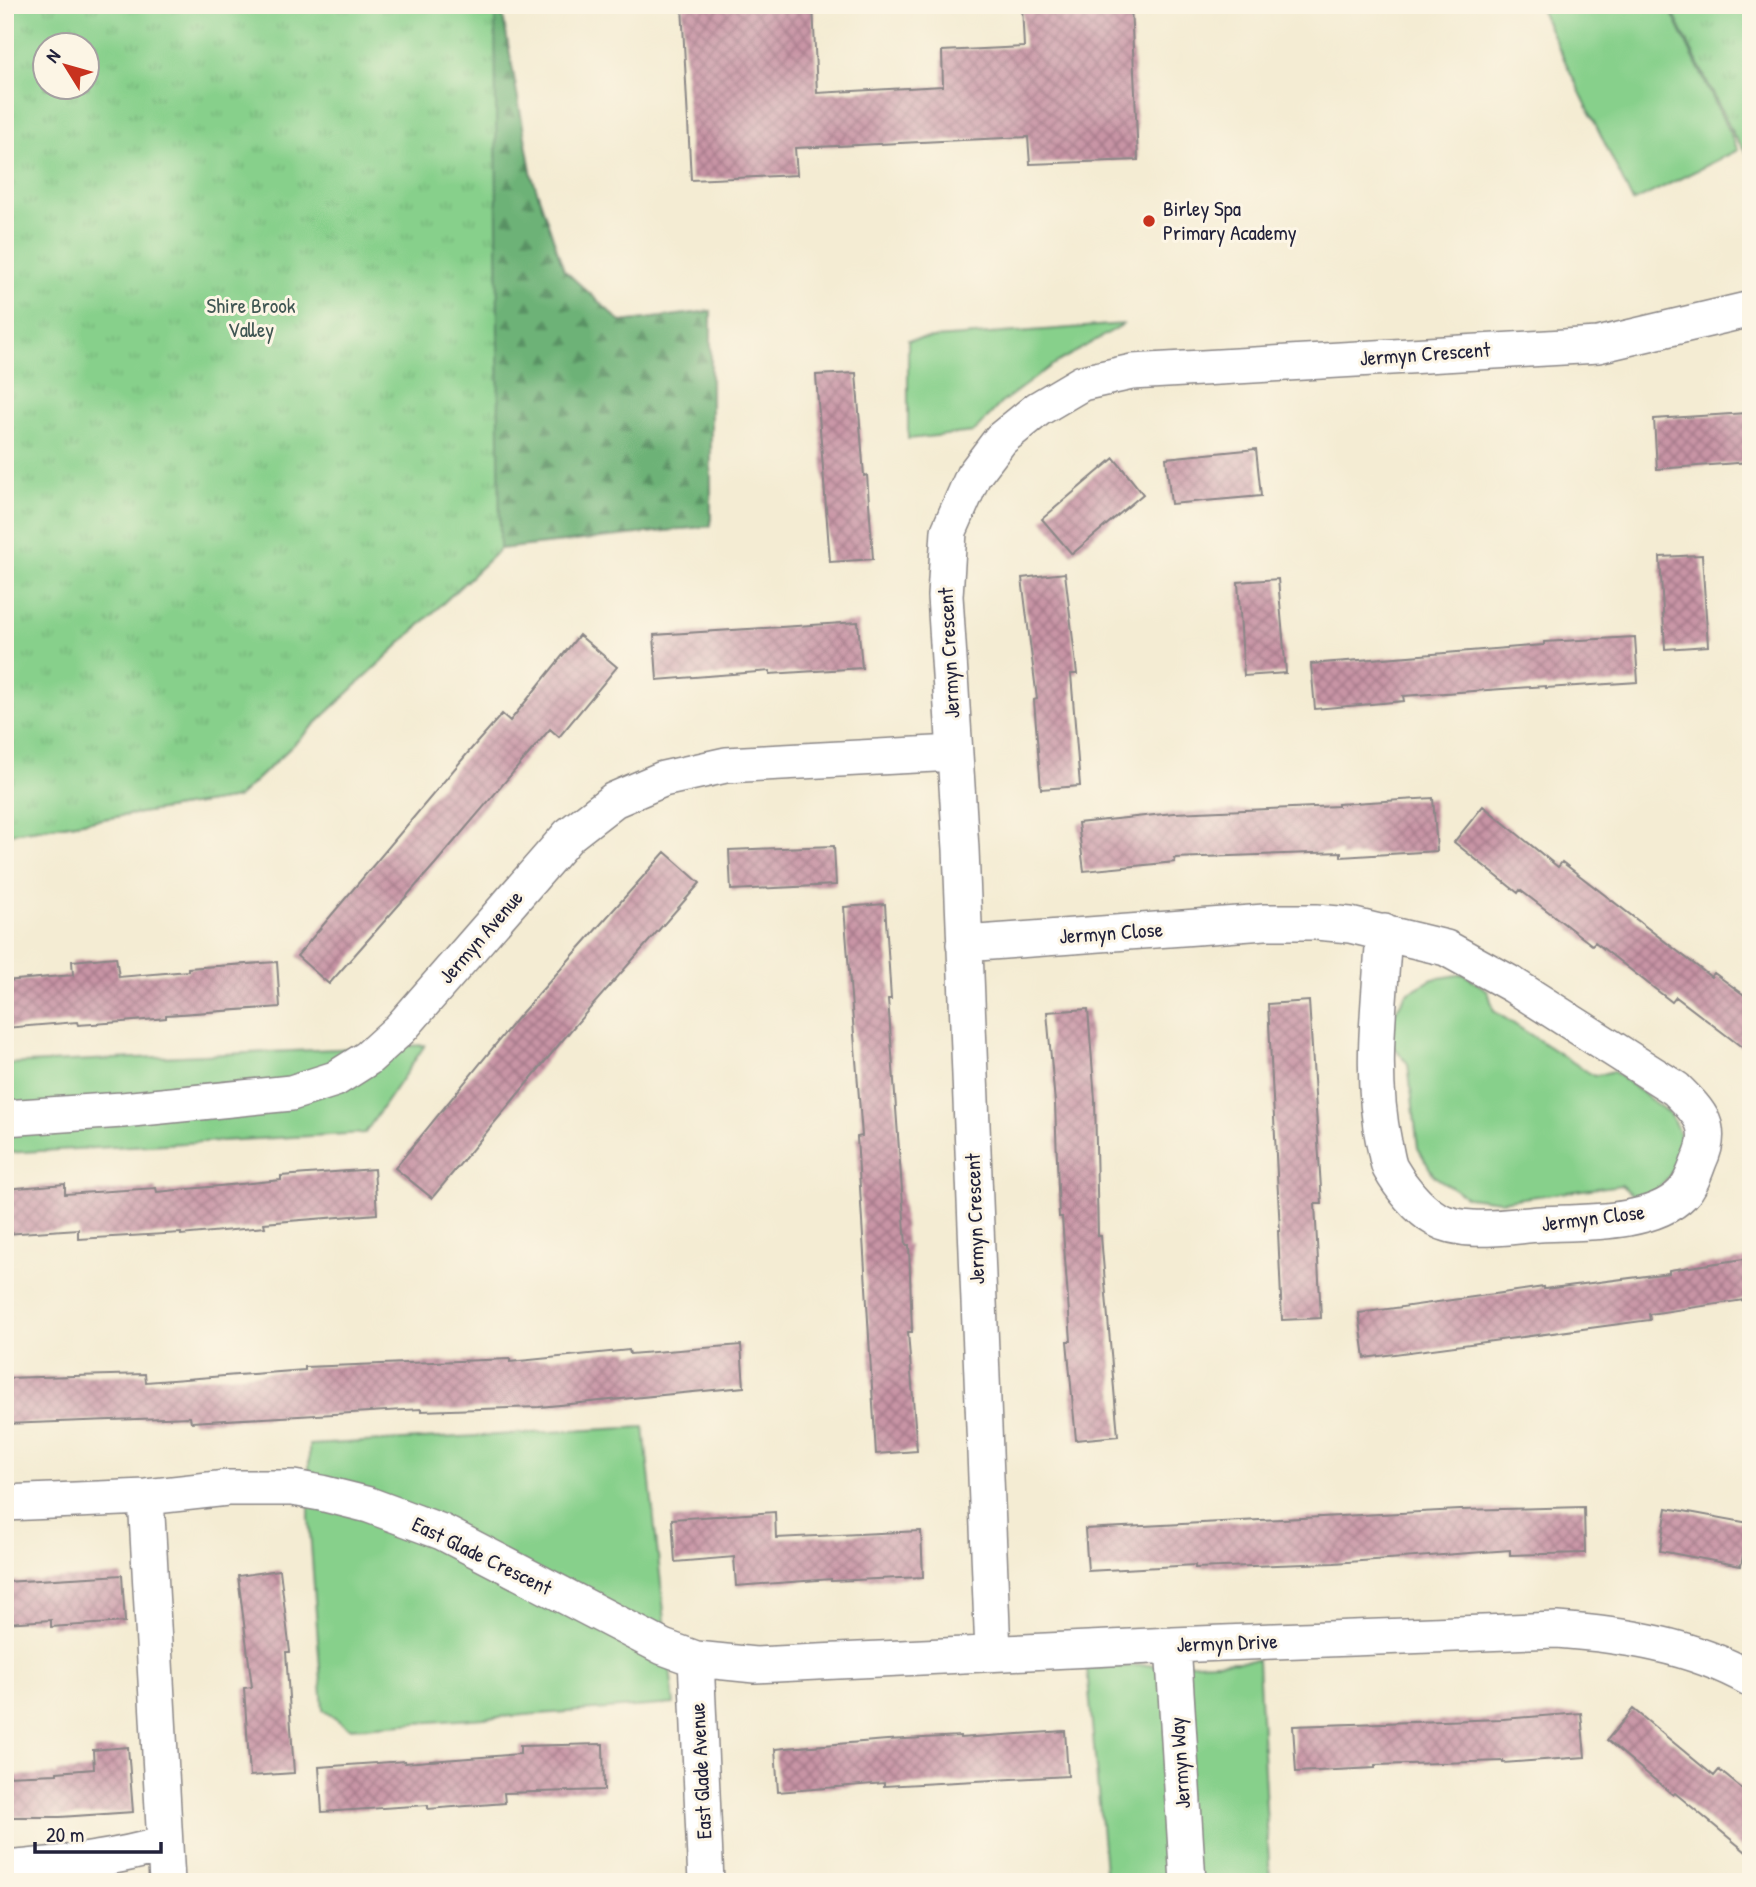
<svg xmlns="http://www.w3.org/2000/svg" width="1756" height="1887" font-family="'Patrick Hand',sans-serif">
<defs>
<pattern id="forest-firs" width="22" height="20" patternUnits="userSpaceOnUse" patternTransform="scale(1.75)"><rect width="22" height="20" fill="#6db277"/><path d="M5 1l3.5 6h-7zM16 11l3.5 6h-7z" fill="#599063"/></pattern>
<pattern id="park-tufts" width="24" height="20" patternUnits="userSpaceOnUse" patternTransform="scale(1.75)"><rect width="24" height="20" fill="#87d08b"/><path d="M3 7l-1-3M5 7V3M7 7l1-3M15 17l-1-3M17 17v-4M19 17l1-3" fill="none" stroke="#74b279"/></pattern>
<pattern id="building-cross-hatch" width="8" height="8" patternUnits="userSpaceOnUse" patternTransform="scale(1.75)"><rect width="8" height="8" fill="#c894a5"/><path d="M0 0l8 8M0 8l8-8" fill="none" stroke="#a27888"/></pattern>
</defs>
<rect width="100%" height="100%" fill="#fcf5e5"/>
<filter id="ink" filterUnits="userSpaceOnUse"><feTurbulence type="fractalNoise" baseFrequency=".0143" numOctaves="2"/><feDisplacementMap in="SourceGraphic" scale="14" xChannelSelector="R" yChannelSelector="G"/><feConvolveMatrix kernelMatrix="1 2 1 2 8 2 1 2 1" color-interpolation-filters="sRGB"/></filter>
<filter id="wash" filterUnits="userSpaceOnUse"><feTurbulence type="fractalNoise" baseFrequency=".00686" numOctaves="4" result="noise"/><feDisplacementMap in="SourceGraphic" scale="28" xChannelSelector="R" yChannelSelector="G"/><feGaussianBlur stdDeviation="1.57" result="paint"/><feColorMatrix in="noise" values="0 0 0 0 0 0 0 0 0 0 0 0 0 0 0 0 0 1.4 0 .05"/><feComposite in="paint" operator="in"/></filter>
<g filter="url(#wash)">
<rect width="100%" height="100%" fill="#f4ecd3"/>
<!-- grass -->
<path fill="#87d08b" stroke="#547963" stroke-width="2" d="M1538 5H1668L1738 150 1633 202Z
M1124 324 1051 366 1001 403 974 432 908 439V340Z
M1464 974 1488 991 1494 1011 1594 1076 1613 1071 1671 1115 1683 1142 1671 1174 1651 1197H1635L1621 1185 1500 1201 1467 1197 1434 1176 1418 1148 1408 1064 1392 1044 1393 1015 1407 993 1433 979Z
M425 1045 365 1133 5 1153V1064Z
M644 1427 674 1704 349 1728 323 1710 309 1518V1445Z
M1258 1660 1270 1882H1106L1087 1668Z"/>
<!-- forest -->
<path fill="url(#forest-firs)" stroke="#486a59" stroke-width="2" d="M429 5H501L532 176 564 270 621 322 711 311V526L500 549 237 798 5 834Z"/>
<!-- park -->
<path fill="url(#park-tufts)" stroke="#547963" stroke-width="2" fill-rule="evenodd" d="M5 5H495L500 549 237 798 5 834ZM46 46H88V88H46Z
M1669 5H1751V158L1734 136Z"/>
<g id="blocks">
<!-- building -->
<path fill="url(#building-cross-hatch)" d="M682 5H813L817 93 943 86 942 51 1024 47 1022 5H1131L1138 160 1030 164 1028 137 795 148 797 175 691 180Z
M856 373 864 476 867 475 873 559 830 562 816 375Z
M1746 413 1750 462 1657 469 1654 419Z
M1256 449 1261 496 1171 504 1166 458Z
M1114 458 1143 494 1072 554 1042 519Z
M1702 555 1708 646 1665 649 1660 557Z
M1065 573 1077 674H1071L1080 786 1041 789 1034 700 1037 699 1022 578Z
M1278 579 1286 673 1244 676 1238 582Z
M858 622 862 668 770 674V671L657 680 654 635Z
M579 635 617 667 559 737 550 729 435 864 329 984 297 956 472 748 502 714 510 721Z
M1635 637 1638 682 1546 688V686L1403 696 1404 701 1315 709 1311 664 1544 645V642Z
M1433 798 1437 851 1341 857V852L1174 858 1175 862 1084 871 1078 823 1174 813 1338 806V804Z
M1483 806 1558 867 1562 862 1711 977 1714 973 1751 1000V1054L1676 997 1672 1002 1595 942 1592 945 1520 890 1518 893 1454 842Z
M834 846 836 885 731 890 729 850Z
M665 852 700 883 571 1030 432 1198 395 1168 518 1017Z
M885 904 891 999H888L906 1245H909L912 1332H908L917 1451 876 1454 857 1137 862 1136 844 907Z
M116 957 119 977 188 971V968L277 962 280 1007 166 1015V1018L122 1022 78 1025 77 1022 5 1028V981L73 975 72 961Z
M1309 1001 1322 1204H1315L1321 1318 1282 1320 1278 1231H1280L1268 1004Z
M1088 1009 1095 1100 1098 1236H1101L1118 1436 1076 1440 1067 1341H1071L1062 1217H1059L1055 1103 1047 1012Z
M374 1169 377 1214 264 1223 265 1227 181 1235V1233L78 1239V1229L5 1234V1189L65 1184V1194L156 1188 157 1192 281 1180V1176Z
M1751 1258V1299L1649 1314 1650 1320 1365 1358 1359 1313 1544 1287V1289L1669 1273V1270Z
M741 1345 744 1387 539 1407 421 1411V1409L191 1422 190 1417 5 1424V1378L145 1374 146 1382 305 1370V1367L510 1359V1362L629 1350 630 1354Z
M1584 1507 1585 1553 1510 1555V1550L1334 1563 1195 1568V1565L1088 1571 1085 1529 1460 1510Z
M1667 1508 1749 1523 1741 1566 1660 1551Z
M775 1512 776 1538 921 1531 923 1577 831 1581V1579L736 1586 734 1557 675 1562 672 1519Z
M280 1570 290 1652H286L294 1773 250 1776 244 1688 252 1687 238 1576Z
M122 1575 125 1622 51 1627V1620L5 1623V1582Z
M1633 1709 1714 1776 1719 1770 1751 1796V1856L1675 1793 1673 1795 1607 1740Z
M1581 1713 1585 1757 1503 1763V1761L1375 1765V1768L1296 1772 1293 1726 1503 1719Z
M1065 1731 1068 1776 884 1786V1783L778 1792 775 1749 887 1740 960 1736V1738Z
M603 1744 604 1790 504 1793 505 1803 428 1809V1805L322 1812 319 1767 405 1761V1763L520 1754V1746Z
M128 1747 133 1812 60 1817H5V1776L57 1774V1772L94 1769 93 1750Z"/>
</g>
</g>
<g filter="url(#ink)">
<use href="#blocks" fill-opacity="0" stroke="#8b8787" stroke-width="2"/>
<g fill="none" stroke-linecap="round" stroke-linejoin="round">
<defs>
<path id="street" d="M964 944 1265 922H1316L1350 925 1446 948 1513 985 1676 1089C1700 1113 1715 1127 1699 1161 1695 1172 1690 1186 1682 1194 1652 1225 1581 1222 1540 1224 1509 1226 1464 1235 1436 1219 1418 1209 1400 1186 1390 1168 1387 1161 1386 1151 1384 1143 1369 1074 1380 1001 1384 932
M5 1118 122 1110 291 1093 335 1079 368 1058 400 1029 569 835 614 800 663 779 726 765 954 753
M146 1497 167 1882
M5 1503 146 1497 227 1488H293L321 1493 369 1505 442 1532 663 1647 696 1659 755 1665 1173 1645 1557 1630C1624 1635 1691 1645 1751 1679
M1173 1645 1188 1882
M993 1653 961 849 945 596 949 531 973 476 1001 439 1038 409 1082 383 1132 372 1598 345 1751 309
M696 1659 706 1882
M5 1869C60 1864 111 1860 164 1844"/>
</defs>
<!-- street casing -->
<use href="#street" stroke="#8b8787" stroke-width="38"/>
<!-- street -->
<use href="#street" stroke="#fff" stroke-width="35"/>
</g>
</g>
<!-- markers -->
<circle fill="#c8321e" stroke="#fcf5e5" stroke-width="2.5" cx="1149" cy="221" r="7"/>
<g text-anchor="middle" stroke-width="6" stroke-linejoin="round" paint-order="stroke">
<!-- poi labels -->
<g font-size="21" fill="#22223b" stroke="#fcf5e5" text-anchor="start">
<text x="1163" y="216">Birley Spa<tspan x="1163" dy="24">Primary Academy</tspan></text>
</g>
<!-- park labels -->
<g font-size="21" fill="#405653" stroke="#fcf5e5">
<text x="251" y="313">Shire Brook<tspan x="251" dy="24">Valley</tspan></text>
</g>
<!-- street labels -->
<g font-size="21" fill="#22223b" stroke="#fcf5e5">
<text transform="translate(1425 354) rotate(-4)" y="7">Jermyn Crescent</text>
<text transform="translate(949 653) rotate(-93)" y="7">Jermyn Crescent</text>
<text transform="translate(1111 933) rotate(-4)" y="7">Jermyn Close</text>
<text transform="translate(481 937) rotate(-49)" y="7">Jermyn Avenue</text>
<text transform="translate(1593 1218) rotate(-7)" y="7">Jermyn Close</text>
<text transform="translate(975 1219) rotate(-92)" y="7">Jermyn Crescent</text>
<text transform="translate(482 1556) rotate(26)" y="7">East Glade Crescent</text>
<text transform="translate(1227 1643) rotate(-2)" y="7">Jermyn Drive</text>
<text transform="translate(1180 1763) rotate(-94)" y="7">Jermyn Way</text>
<text transform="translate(701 1771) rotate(-93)" y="7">East Glade Avenue</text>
</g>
</g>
<!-- margin -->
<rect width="1756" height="1887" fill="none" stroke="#fcf5e5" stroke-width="28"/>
<!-- north arrow -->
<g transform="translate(66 66) rotate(307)"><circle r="33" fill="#fcf5e5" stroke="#a5a1a1" stroke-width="2"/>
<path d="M0-5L12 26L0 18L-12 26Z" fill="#c8321e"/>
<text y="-10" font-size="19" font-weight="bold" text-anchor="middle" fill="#22223b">N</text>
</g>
<!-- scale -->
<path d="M35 1842v10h126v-10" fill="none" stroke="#22223b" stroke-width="3.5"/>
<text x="46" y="1842" font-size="21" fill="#22223b" stroke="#fcf5e5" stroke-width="5" paint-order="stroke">20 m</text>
</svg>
